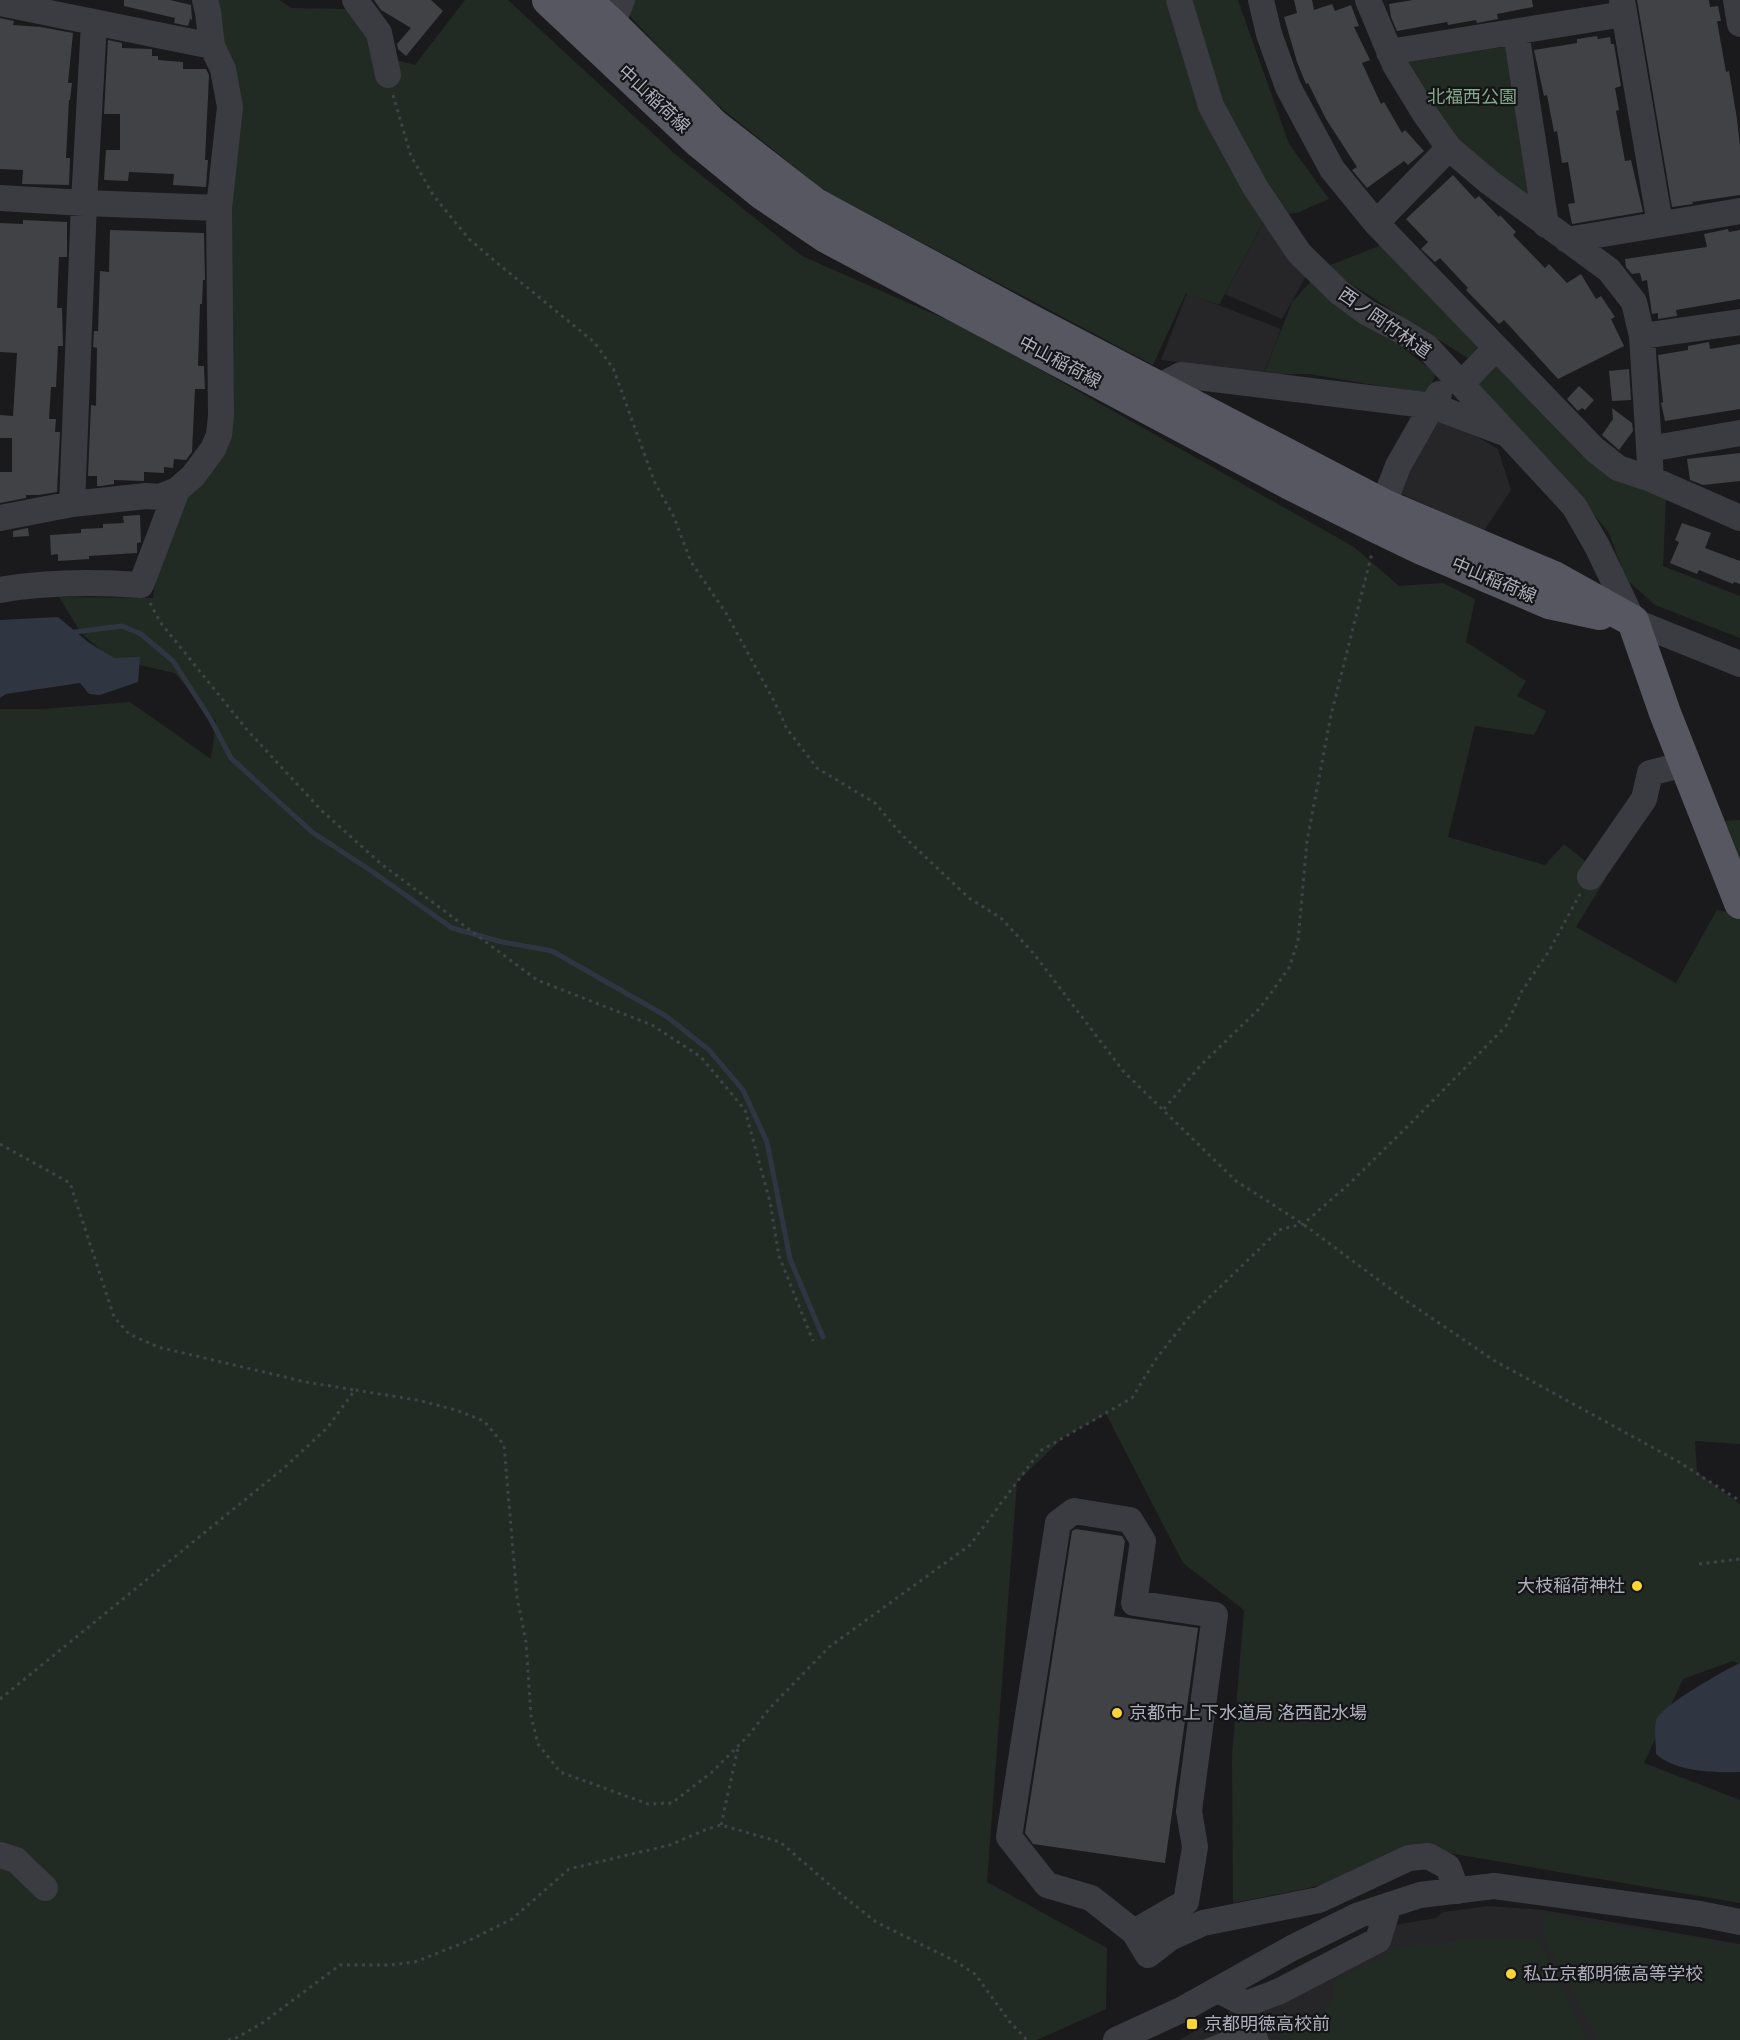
<svg xmlns="http://www.w3.org/2000/svg" width="1740" height="2040" font-family="'Archivo Narrow','Noto Sans JP',sans-serif">
<rect width="100%" height="100%" fill="#1a1a1c"/>
<!-- built -->
<path fill="#262629" d="M1267 216 1309 271 1282 319 1225 294Z
M1187 293 1281 329 1264 373 1161 360Z
M1440 419 1460 427 1498 449 1511 490 1484 531 1397 492Z
M1488 1906 1543 1910 1740 1944V2040H1179L1227 2014 1248 1992 1353 1938 1400 1924 1436 1918 1444 1912Z"/>
<!-- green -->
<path fill="#212b24" d="M210 0H279L291 8 346 9 380 56 415 65 465 0H508L675 154 802 256 970 330 1354 547 1399 586 1443 583 1475 599 1466 642 1526 681 1517 696 1546 711 1534 735 1475 726 1448 837 1545 865 1564 844 1606 878 1576 927 1676 983 1717 910 1740 914V1444L1695 1441 1697 1472 1740 1504V1665L1733 1661 1683 1679 1644 1763 1740 1800V1903L1443 1852 1309 1888 1233 1903 1232 1756 1244 1610 1183 1563 1106 1414 1064 1437 1017 1482 987 1882 1107 1948 1106 2009 1037 2040H0V709H44L130 702 211 759 216 721 175 673 112 659 81 633 59 597 153 598 159 556 180 508 226 441 225 114Z
M615 0H1238L1289 144 1329 199 1299 212 1265 219 1219 305 1186 293 1153 365 823 190 699 90Z
M1509 46 1536 204 1447 145 1402 63Z
M1384 244 1486 350 1469 359 1342 278 1328 266Z
M1317 275 1357 311 1436 374 1427 394 1309 374H1264L1292 302Z
M1496 361 1582 456 1666 498 1663 566 1740 596V638L1655 605 1626 579 1609 533 1568 482 1473 386Z
M1740 820V890L1724 821Z
M1545 1914 1740 1945V2040H1599L1542 1933Z
M1483 1939H1520L1540 1941 1587 2040H1282L1280 2036 1313 2020 1333 2002 1334 1981 1393 1950 1413 1945Z"/>
<!-- water -->
<path fill="#2f3641" d="M58 617 88 642 114 658 140 657 138 682 100 695 89 694 80 683 6 694 0 698V620Z
M1740 1663V1772C1714 1773 1676 1772 1656 1754 1656 1743 1654 1730 1656 1721 1659 1707 1725 1670 1740 1663Z"/>
<g fill="none" stroke-linecap="round" stroke-linejoin="round">
<!-- stream -->
<path stroke="#2f3641" stroke-width="5" d="M75 632 122 626 141 634 173 661 211 720 231 758 312 832 370 870 452 928 502 942 552 951 666 1016 709 1050 743 1090 767 1142 790 1259 823 1337"/>
</g>
<!-- building -->
<path fill="#414246" d="M124 0H170L191 5 192 20 190 19 188 26 174 23 175 18 124 6Z
M374 0H431L443 11 406 56 398 49 397 44 411 28 381 10Z
M1294 0H1312L1314 10 1332 4 1335 11 1351 5 1359 26 1354 27 1370 60 1362 63 1381 104 1384 102 1402 133 1405 130 1424 151 1408 165 1404 161 1367 188 1352 170 1357 167 1326 119 1308 83 1306 84 1297 62 1284 17 1297 13Z
M1413 0H1532L1533 7 1497 14 1498 19 1477 23 1476 20 1448 25 1447 22 1397 31 1391 17 1389 4Z
M1637 0H1709L1710 7 1718 6 1721 21H1717L1726 72 1729 71 1737 119 1740 146V195L1692 202 1693 204 1672 207Z
M0 18 14 21 13 25 41 27 73 33 68 83H72L70 100H69L66 158H70L69 185 22 184 23 170 0 169Z
M1597 36 1598 39 1610 37 1611 44H1614L1621 86 1615 88 1619 110 1616 111 1625 161 1631 160 1643 212 1572 224 1568 204 1575 203 1568 162 1562 163 1557 131 1554 132 1547 95 1544 96 1534 50 1577 43V39Z
M108 40 122 43V48L152 49V56H158V60L183 62V69H206L209 75 205 160H208L206 187 173 185 174 174 129 172 128 181 104 180 106 150H120V114H104Z
M1453 175 1475 199 1479 196 1499 217 1500 215 1516 232 1513 235 1545 268 1549 264 1567 283 1581 274 1596 299 1601 296 1615 317 1611 319 1624 346 1558 379 1504 320 1499 324 1466 290 1468 288 1440 258 1435 262 1421 249 1428 242 1406 219Z
M23 220 67 222V257H59L57 308H62L63 346H58L56 387H51L49 419H56L55 432H60L57 492 39 495H26V498L0 503V472H12V438H0V415L13 416 17 353 0 352V223L23 224Z
M1728 229 1729 232 1740 230V299L1676 310 1677 316 1658 319V313L1652 314 1647 280 1642 281 1640 273 1632 274 1626 267 1625 259 1707 247 1704 234Z
M110 230 204 233 205 280H203L202 304H200L198 366H204L205 389H195L192 452 186 460 174 459 173 468 164 467V473L144 472V481L114 480V484L101 486H97V476H88L91 405 96 406 97 348 93 347 94 331H98L100 271 109 272Z
M1709 342 1710 349 1740 344V409L1665 421 1661 403 1663 402 1658 355 1688 350V346Z
M1629 369 1631 400 1612 401 1609 371Z
M1579 386 1594 400 1585 410 1582 408 1578 411 1567 399Z
M1612 408 1632 423 1633 431 1619 450 1602 435 1613 419Z
M1740 453V481L1703 485 1690 480 1687 459Z
M140 515 141 542 137 543V553L89 556V559L58 561V554L51 555 50 535 81 533V529L103 528V524L124 523 123 516Z
M1682 523 1711 533 1705 548 1740 561V584L1734 582 1733 584 1699 570 1697 574 1670 563 1679 542 1675 540Z
M28 528 29 536 13 537V531Z
M1076 1529 1122 1536 1125 1541 1114 1616 1198 1628 1165 1863 1033 1844 1025 1833 1072 1531Z
M1262 2020 1269 2040H1203L1247 2022 1248 2025Z"/>
<g fill="none" stroke-linecap="round" stroke-linejoin="round">
<!-- path -->
<path stroke="#414249" stroke-width="3" stroke-dasharray="3 4.5" stroke-linecap="butt" d="M393 95 411 156 433 195 469 239 502 267 594 342 613 368 655 483 674 517 691 562 726 613 774 701 787 729 817 768 875 803 901 834 969 898 1001 918 1034 954 1124 1072 1236 1181 1303 1224 1408 1302 1495 1361 1679 1462 1740 1501
M150 603 160 622 248 731 321 810 380 863 537 980 652 1025 701 1057 745 1110 770 1202 779 1256 813 1341
M1164 1109 1200 1066 1260 1008 1289 968 1298 941 1307 841 1331 715 1372 553
M0 1144 70 1183 114 1317 129 1334 158 1347 306 1382 355 1390
M1699 1564 1740 1559
M0 1699 284 1468 327 1428 355 1390 417 1400 456 1410 484 1421 504 1445 517 1597 526 1642 531 1716 538 1744 560 1772 648 1804 672 1803 712 1772 749 1735 769 1709 829 1647 970 1545 1040 1451 1132 1398 1156 1359 1189 1317 1279 1230 1303 1224 1348 1185 1410 1124 1506 1026 1522 991 1549 951 1580 894
M721 1825 738 1748
M228 2040 234 2039 261 2024 340 1965H390L415 1962 468 1941 512 1919 569 1869 670 1845 707 1829 721 1825 780 1842 838 1892 876 1922 955 1961 975 1974 1010 2022 1027 2040"/>
<!-- minor -->
<path stroke="#3b3b42" stroke-width="26" d="M355 0 379 33 388 75
M1179 0 1211 106 1255 187 1299 253 1339 292 1366 312 1398 329 1427 347 1574 506 1597 546 1633 621 1740 664
M1261 0 1269 34 1288 87 1332 169 1376 223 1594 449 1618 468 1651 479 1740 518
M1368 0 1395 65 1425 114 1449 148 1489 182 1609 270 1634 302 1642 336 1651 479
M1622 0 1660 224
M1736 0 1740 24
M0 3 212 46
M612 24 622 0
M1516 32 1546 225
M1389 52 1624 14
M0 198 84 203 219 208
M1376 223 1449 148
M1567 240 1740 211
M1642 336 1740 322
M1461 384 1496 348
M1158 387 1181 375 1433 406 1502 432
M1649 449 1740 433
M72 504 84 203 94 23
M0 518 72 504 146 496 160 497 177 490
M1380 523 1388 492 1398 466 1439 394
M0 590C45 582 96 582 141 585L177 490 193 476 213 449 219 435 221 416 219 208 230 107 223 69 212 46 208 12 205 0
M1590 877 1644 799 1650 773 1685 764
M0 1855 16 1860 45 1888
M1134 1932 1186 1902 1195 1847 1189 1811 1215 1615 1134 1603 1143 1541 1130 1520 1074 1511 1058 1523 1009 1837 1047 1885 1091 1898 1134 1932 1148 1955 1170 1938 1203 1923 1319 1900 1409 1858 1428 1856 1448 1867 1457 1891
M1218 1990 1246 2004 1280 1991 1378 1940 1389 1905
M1116 2040 1181 2010 1292 1948 1359 1915 1420 1895 1494 1886 1700 1914 1740 1922"/>
<!-- major -->
<path stroke="#575761" stroke-width="32" d="M548 0 700 143 761 193 826 237 1288 483 1378 528 1422 549 1549 603 1600 614
M585 0 612 24 715 126 814 203 1032 321 1384 505 1554 577 1633 621 1665 713 1740 903"/>
</g>
<!-- markers -->
<g fill="#f9d636" stroke="#151517" stroke-width="2">
<circle cx="1637" cy="1586" r="6"/>
<circle cx="1117" cy="1713" r="6"/>
<circle cx="1511" cy="1974" r="6"/>
<rect x="1186" y="2018" width="12" height="12" rx="3"/>
</g>
<g text-anchor="middle" stroke-width="4.5" stroke-linejoin="round" paint-order="stroke">
<!-- park labels -->
<g font-size="18" fill="#83a88b" stroke="#151517">
<text x="1472" y="103">北福西公園</text>
</g>
<!-- street labels -->
<g font-size="18" fill="#acaebc" stroke="#151517">
<text transform="translate(654 99) rotate(43)" y="6">中山稲荷線</text>
<text transform="translate(1385 323) rotate(35)" y="6">西ノ岡竹林道</text>
<text transform="translate(1060 362) rotate(28)" y="6">中山稲荷線</text>
<text transform="translate(1494 580) rotate(23)" y="6">中山稲荷線</text>
</g>
<!-- poi labels -->
<g font-size="18" fill="#acaebc" stroke="#151517" text-anchor="start">
<text x="1625" y="1592" text-anchor="end">大枝稲荷神社</text>
<text x="1129" y="1719">京都市上下水道局 洛西配水場</text>
<text x="1523" y="1980">私立京都明徳高等学校</text>
<text x="1204" y="2030">京都明徳高校前</text>
</g>
</g>
</svg>
